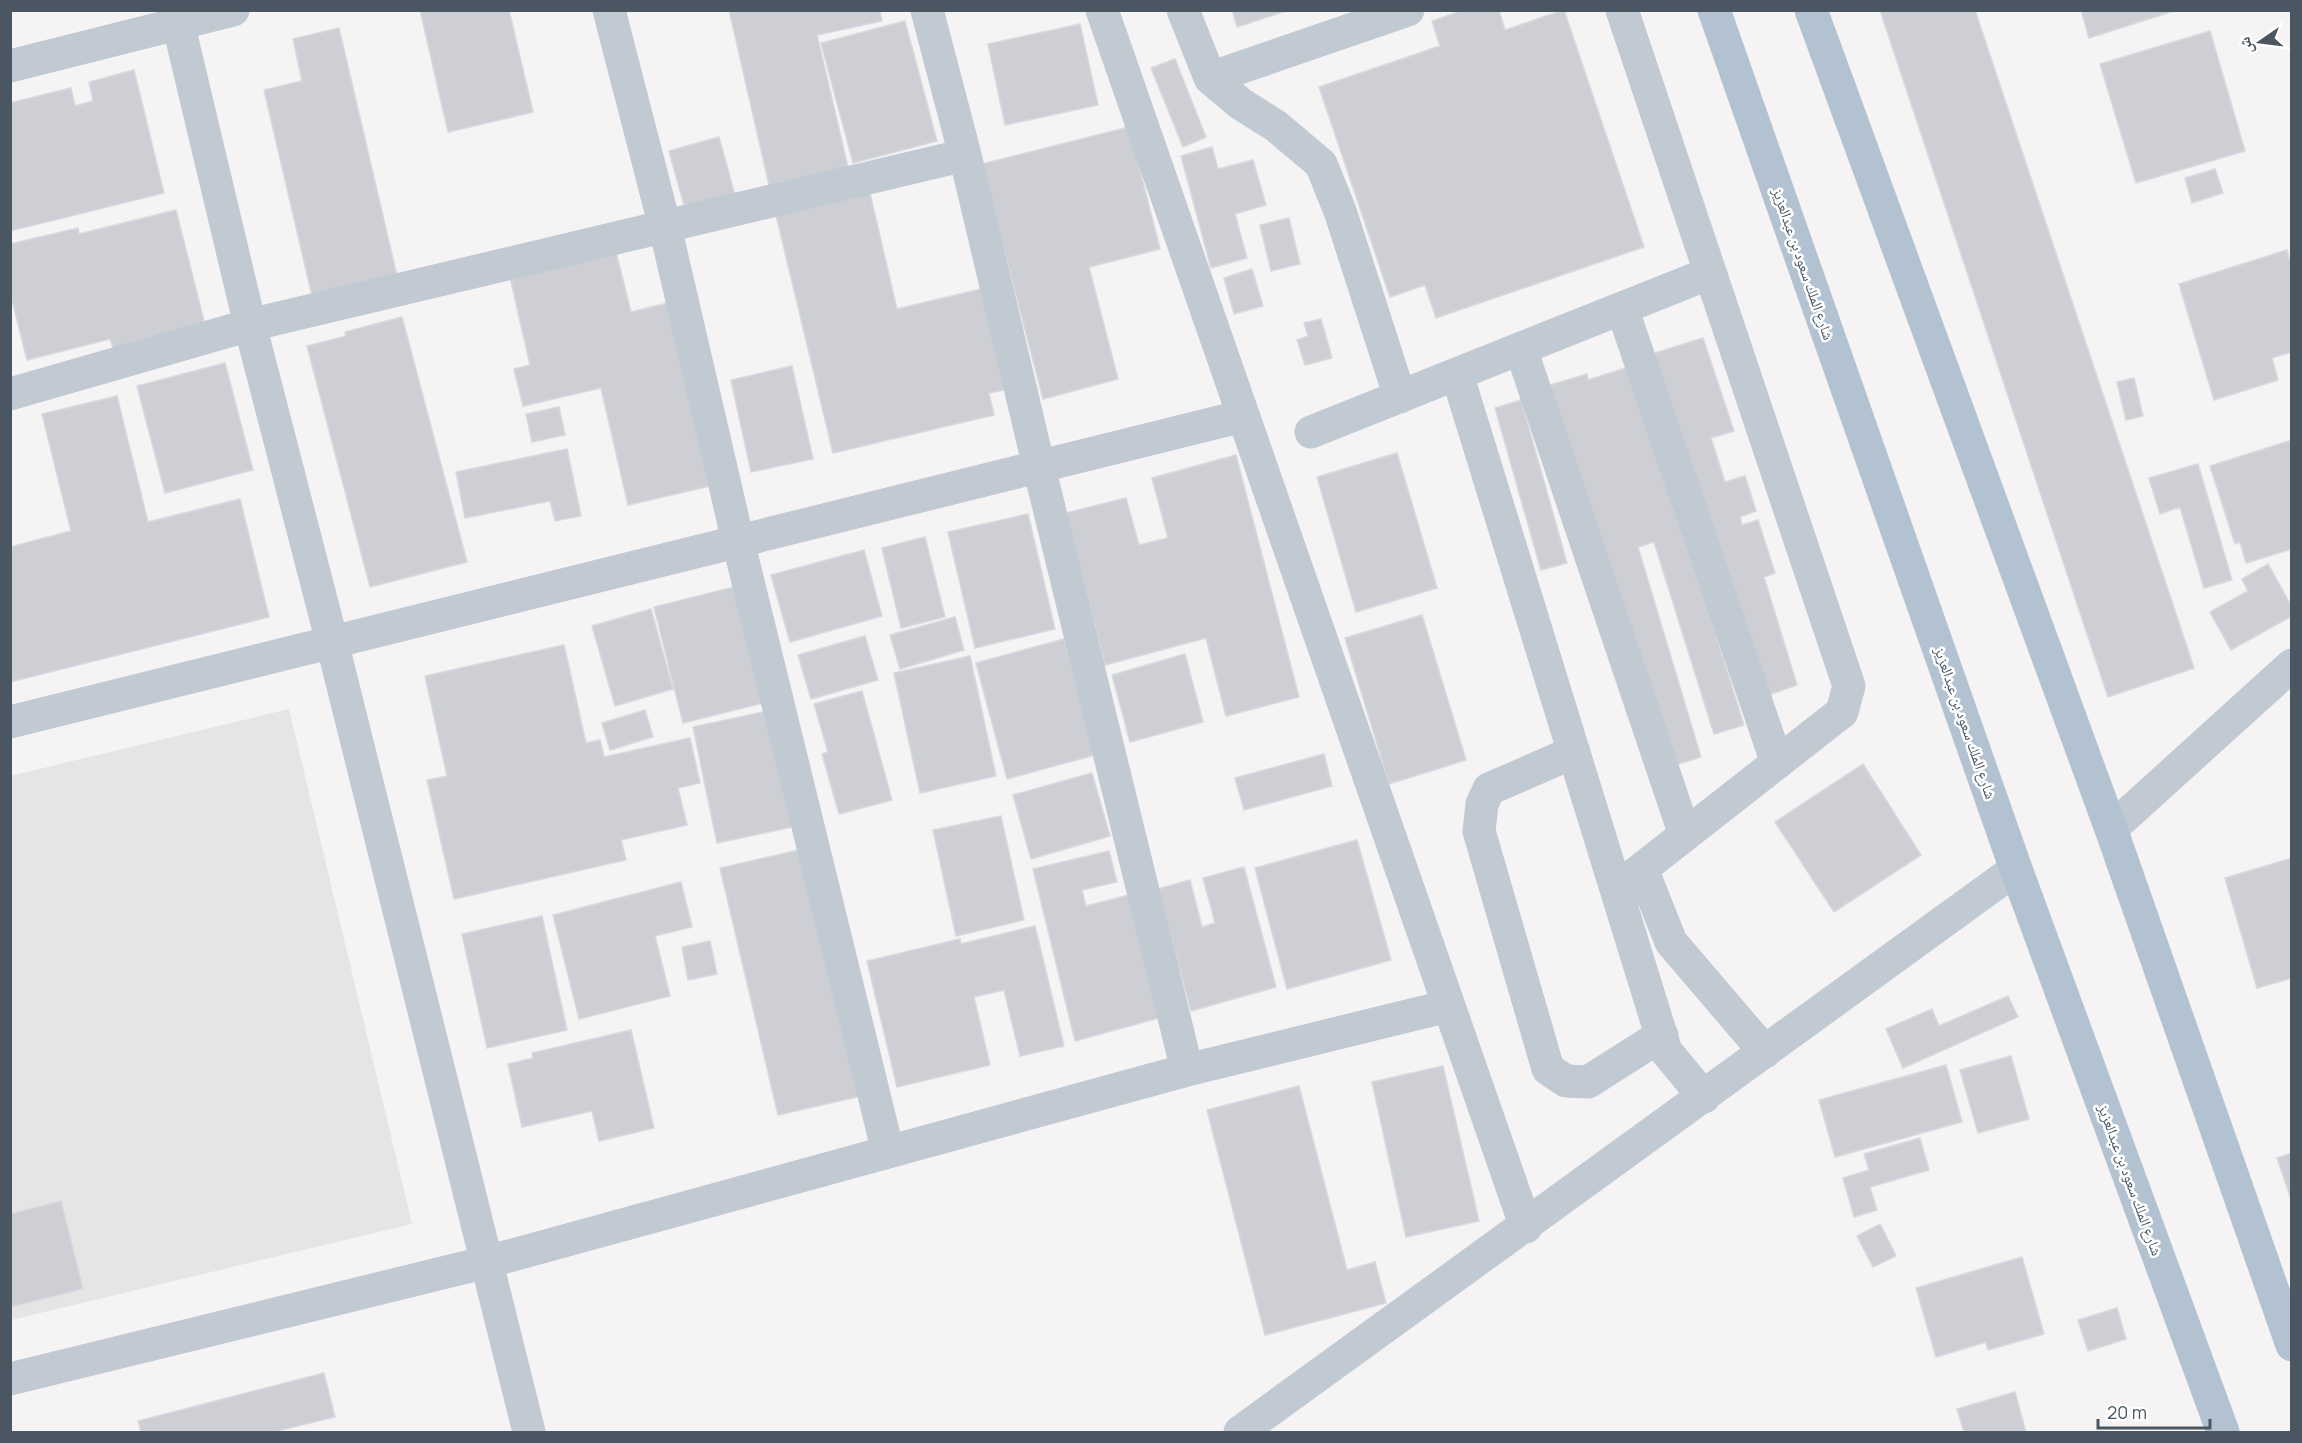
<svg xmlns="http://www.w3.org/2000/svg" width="2302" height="1443" font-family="Manrope,'Noto Naskh Arabic',sans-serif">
<rect width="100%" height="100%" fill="#f5f3f3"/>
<!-- education -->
<path fill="#e6e4e5" d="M289 709 412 1224 11 1320 10 776Z"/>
<!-- building -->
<path fill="#cdcfd5" stroke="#d7d9de" stroke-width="1.5" d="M420 10H509L533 112 448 132Z
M729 10H880L882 21 817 35 848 167 769 185Z
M1232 10H1289L1237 27Z
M1464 10H1499L1505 30 1564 10 1644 247 1436 318 1425 285 1390 297 1319 87 1440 46 1432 21Z
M1880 10H1975L2194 668 2108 697Z
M2081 10H2177L2089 38Z
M905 21 937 141 853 163 821 43Z
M1080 24 1098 105 1005 125 988 44Z
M339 28 398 280 313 300 264 90 302 81 293 39Z
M2210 31 2245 151 2136 183 2100 64Z
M1175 59 1206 137 1183 147 1151 68Z
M134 70 164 193 10 231V103L71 88 75 106 93 101 89 82Z
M1129 127 1160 249 1089 267 1118 379 1043 399 982 164Z
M719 137 735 195 685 209 669 151Z
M1212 147 1218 169 1253 160 1266 205 1235 214 1247 258 1211 268 1181 156Z
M2215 169 2223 193 2192 203 2185 178Z
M869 189 897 309 981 289 1005 390 989 393 994 415 833 453 775 211Z
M176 210 205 325 113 348 110 339 27 360 10 292V244L78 228 79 234Z
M1289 218 1300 264 1271 271 1260 225Z
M2287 250 2289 259 2292 258V352L2272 358 2278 380 2214 400 2179 284Z
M616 252 631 312 676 301 719 484 628 505 601 388 523 406 514 369 530 365 510 277Z
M1252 269 1263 306 1234 314 1224 278Z
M402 317 467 562 370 587 307 346 346 336 345 332Z
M1321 319 1332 358 1305 365 1297 340 1308 336 1304 323Z
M1703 338 1734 431 1711 438 1725 482 1745 476 1756 511 1740 517 1742 525 1758 520 1775 573 1764 577 1797 685 1763 697 1652 354Z
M225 363 253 470 165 493 137 386Z
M792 366 813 459 751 472 731 380Z
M1632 366 1744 725 1714 734 1654 542 1638 547 1701 757 1666 768 1547 386 1587 374 1588 380Z
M2134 378 2143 416 2126 420 2117 382Z
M117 396 148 522 240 499 269 617 10 682V547L71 531 42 414Z
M1521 400 1567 563 1541 570 1495 408Z
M559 407 565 435 532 442 526 414Z
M2292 440V549L2246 563 2240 542 2235 544 2210 466Z
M567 449 581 516 555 521 550 501 465 518 456 472Z
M1397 453 1437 588 1356 612 1317 477Z
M1236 455 1299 697 1226 716 1206 638 1105 665 1066 513 1126 498 1139 545 1168 538 1152 478Z
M2198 464 2232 580 2204 588 2180 507 2160 514 2149 478Z
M1028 514 1055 629 975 648 948 532Z
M925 537 945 617 901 628 882 548Z
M864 550 882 616 790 642 771 575Z
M2268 564 2292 607V616L2231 650 2210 612 2248 591 2242 579Z
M746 584 775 700 683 723 654 607Z
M651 609 673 689 615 706 592 626Z
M1422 615 1466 760 1389 784 1345 638Z
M955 617 964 650 900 669 890 635Z
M865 636 878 680 811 699 798 655Z
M1064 639 1095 755 1007 779 976 663Z
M564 645 586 743 600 740 604 757 690 738 700 783 678 788 687 825 621 840 626 860 454 899 427 780 447 776 425 676Z
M1185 654 1203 722 1130 742 1112 675Z
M970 656 996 776 920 793 894 673Z
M862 691 892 800 839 814 822 754 828 752 814 704Z
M777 709 802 825 717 843 693 727Z
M645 710 653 737 610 750 602 723Z
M1324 754 1332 786 1244 810 1235 778Z
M1863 764 1921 855 1834 912 1775 822Z
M1092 773 1110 836 1031 859 1013 795Z
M1001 816 1024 920 956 936 933 830Z
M1357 840 1391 960 1287 989 1255 868Z
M812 847 870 1094 778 1115 720 868Z
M1109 851 1117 882 1082 890 1086 906 1129 895 1159 1018 1075 1041 1033 869Z
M2292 858V978L2257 988 2225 878Z
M1244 867 1276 987 1191 1011 1158 889 1190 880 1202 927 1215 923 1203 878Z
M681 882 692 927 655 936 670 996 579 1019 553 915Z
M542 916 567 1030 487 1048 462 934Z
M1035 926 1064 1046 1020 1056 1004 990 974 997 990 1065 897 1087 867 961 960 939 961 944Z
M710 941 717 974 688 980 682 947Z
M2008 996 2018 1017 1903 1068 1886 1029 1932 1009 1939 1026Z
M631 1030 654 1128 599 1141 592 1111 522 1127 508 1064 533 1058 532 1053Z
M2011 1056 2029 1119 1978 1133 1960 1070Z
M1946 1065 1962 1122 1835 1157 1819 1100Z
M1443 1066 1479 1221 1406 1237 1372 1082Z
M1299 1086 1347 1270 1375 1262 1386 1303 1265 1335 1207 1110Z
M1920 1138 1929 1170 1870 1187 1877 1210 1854 1217 1843 1178 1869 1170 1864 1154Z
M2292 1153V1202L2277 1158Z
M61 1201 83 1289 10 1307V1214Z
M1880 1224 1896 1256 1873 1267 1857 1236Z
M2022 1257 2044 1334 1988 1350 1986 1342 1936 1357 1916 1288Z
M2117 1308 2126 1339 2088 1351 2078 1320Z
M324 1373 335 1417 273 1432H141L138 1421Z
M2015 1392 2026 1432H1964L1957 1409Z"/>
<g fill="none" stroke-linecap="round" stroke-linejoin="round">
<!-- minor -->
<path stroke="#c1cad2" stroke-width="33" d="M175 10 250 325 332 642 529 1432
M609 10 665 227 738 541 888 1152
M927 10 965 155 1039 467 1187 1070
M1102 10 1526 1227
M1183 10 1210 78 1241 104 1276 126 1321 164 1340 211 1400 397
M10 66 233 10
M1210 78 1408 10
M1622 308 1777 763
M1521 349 1685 835
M1457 374 1666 1051 1704 1097
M10 394 250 325 965 155
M1311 432 1710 273
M10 722 1243 416
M1574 752 1489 789 1482 804 1479 831 1548 1069 1566 1081 1588 1082 1662 1035
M2111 829 2292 665
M1642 869 1671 942 1765 1052
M1616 889 1842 712 1849 686 1622 10
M10 1379 487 1262 1187 1070 1448 1006
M1240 1432 2016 869"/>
<!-- major -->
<path stroke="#b3c2d1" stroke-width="33" d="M1714 10 2016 869 2223 1432
M1811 10 2111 829 2292 1345"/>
</g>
<g text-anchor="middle" stroke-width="5" stroke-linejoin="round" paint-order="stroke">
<!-- street labels -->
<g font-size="15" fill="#4a5661" stroke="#fff">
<text transform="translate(1803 264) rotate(71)" y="5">شارع الملك سعود بن عبدالعزيز</text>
<text transform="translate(1965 723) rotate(71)" y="5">شارع الملك سعود بن عبدالعزيز</text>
<text transform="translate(2130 1180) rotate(70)" y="5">شارع الملك سعود بن عبدالعزيز</text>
</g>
</g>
<!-- border -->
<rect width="2302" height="1443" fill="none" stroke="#4a5661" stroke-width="24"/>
<!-- north arrow -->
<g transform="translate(2260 42) rotate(256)" stroke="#ffffff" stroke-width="4.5" paint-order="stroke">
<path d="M0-4.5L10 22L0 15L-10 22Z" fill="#4a5661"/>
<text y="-9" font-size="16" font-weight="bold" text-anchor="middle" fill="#4a5661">ش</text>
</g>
<!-- scale -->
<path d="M2098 1419v9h112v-9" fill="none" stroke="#4a5661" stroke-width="3"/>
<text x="2107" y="1419" font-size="18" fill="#4a5661" stroke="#ffffff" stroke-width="4.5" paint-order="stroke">20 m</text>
</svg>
